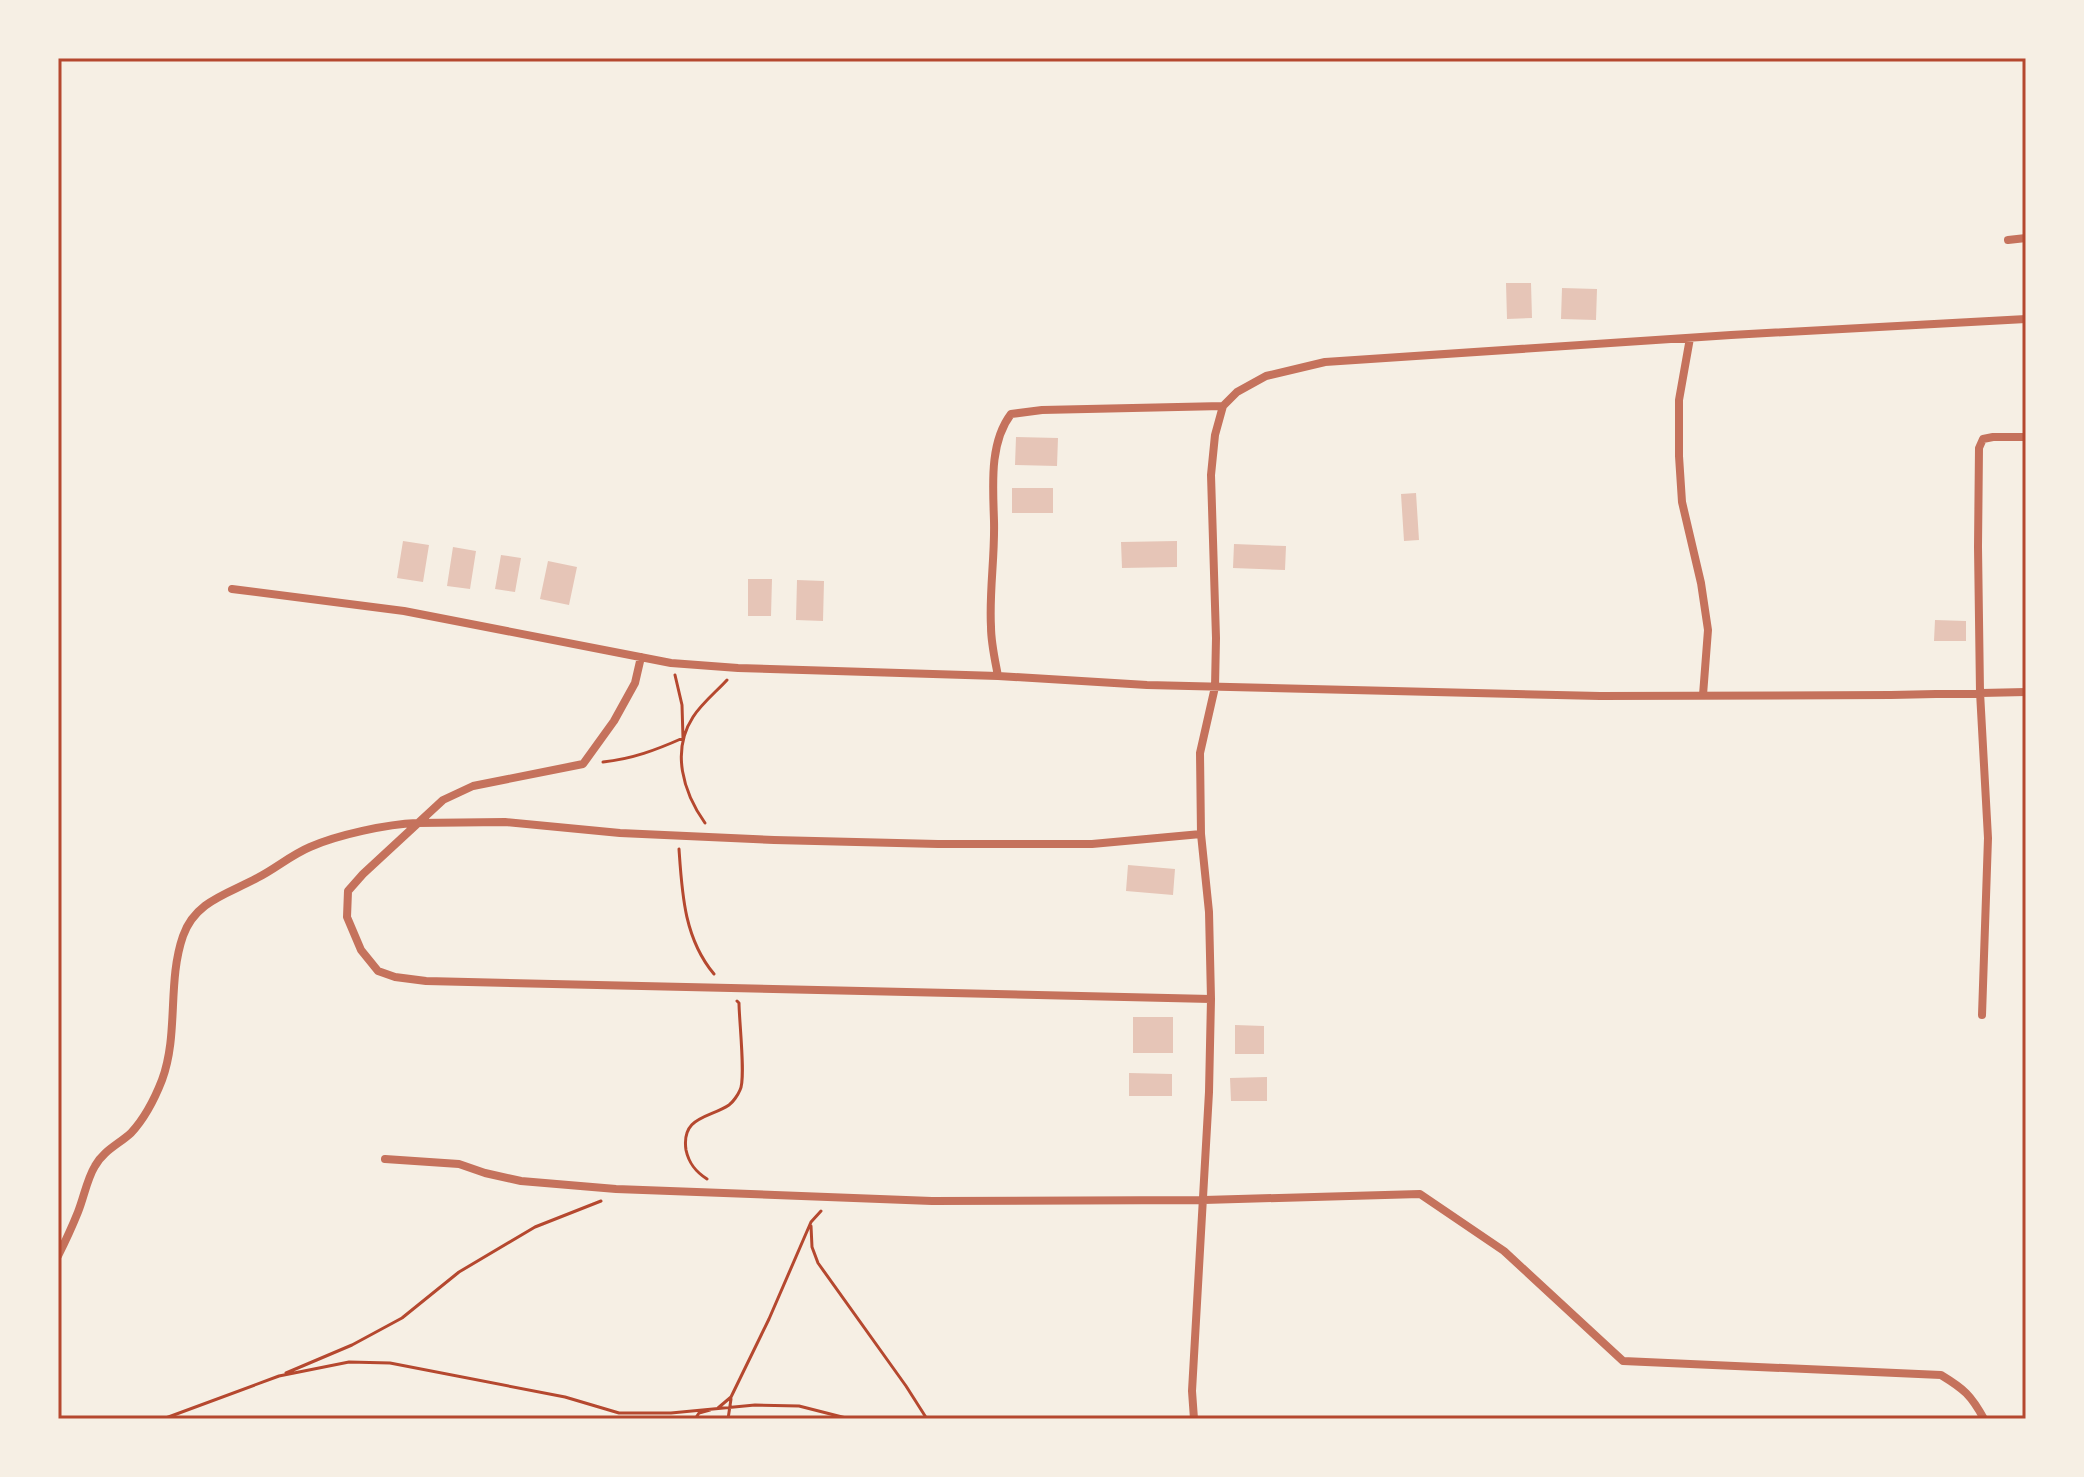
<svg xmlns="http://www.w3.org/2000/svg" width="2084" height="1477" font-family="'Golos Text',sans-serif">
<rect width="100%" height="100%" fill="#f6efe4"/>
<!-- building -->
<path fill="#e6c5b7" d="M1506 283H1531L1532 318 1507 319Z
M1562 288 1597 289 1596 320 1561 319Z
M1016 437 1058 438 1057 466 1015 465Z
M1012 488H1053V513H1012Z
M1416 493 1419 540 1404 541 1401 494Z
M403 541 429 545 423 582 397 578Z
M1177 541V567L1122 568 1121 542Z
M1234 544 1286 546 1285 570 1233 568Z
M453 547 476 551 470 589 447 586Z
M501 555 521 558 515 592 495 589Z
M548 561 577 567 569 605 540 599Z
M748 579H772L771 616H748Z
M797 580 824 581 823 621 796 620Z
M1935 620 1966 621V641H1934Z
M1128 865 1175 869 1173 895 1126 891Z
M1133 1017H1173V1053H1133Z
M1235 1025 1264 1026V1054H1235Z
M1129 1073 1172 1074V1096H1129Z
M1267 1077V1101H1231L1230 1078Z"/>
<g fill="none" stroke-linecap="round" stroke-linejoin="round">
<!-- path -->
<path stroke="#b5482f" stroke-width="3" d="M603 762C632 759 656 750 683 738L682 705 675 675
M705 823C683 792 671 751 693 717 702 703 716 692 727 680
M679 849C682 893 684 938 714 974
M707 1179C696 1172 689 1164 686 1150 681 1116 710 1118 729 1105 733 1102 738 1095 740 1090 746 1080 739 1020 739 1003L737 1001
M811 1226 812 1247 818 1263 906 1386 927 1419
M286 1373 352 1345 402 1318 459 1272 535 1227 601 1201
M279 1376 349 1362 390 1363 565 1397 619 1413H671L755 1405 799 1406 850 1419
M718 1408 731 1397 769 1319 811 1222 821 1211
M163 1419 279 1376
M695 1419 699 1413 710 1410
M728 1419 731 1399"/>
<!-- minor -->
<path stroke="#c5725c" stroke-width="8" d="M2008 240 2026 238
M1690 338 1679 400V456L1682 502 1701 583 1708 630 1703 695
M232 589 404 611 671 663 738 668 998 676 1147 685 1600 696 1891 695 2026 692
M641 657 635 683 614 721 583 764 473 786 443 800 363 874 348 891 347 917 361 950 378 971 395 977 426 981 1211 999
M998 676C995 660 991 643 991 627 989 592 995 557 994 521 993 486 989 443 1011 414L1042 410 1223 406
M1982 1015 1988 838 1980 692 1978 547 1979 448 1983 439 1993 437H2026
M385 1159 459 1164 485 1173 521 1181 616 1189 932 1201 1204 1200 1420 1194 1504 1251 1623 1361 1941 1375C1964 1389 1971 1395 1984 1419
M58 1256C65 1242 72 1227 78 1212 84 1197 87 1179 95 1166 103 1151 119 1144 131 1133 144 1119 155 1098 162 1080 179 1034 167 982 183 936 195 901 228 894 257 878 275 869 291 855 310 847 337 835 387 824 417 823L505 822 620 833 774 840 938 844H1092L1201 834
M1194 1419 1192 1391 1209 1092 1211 999 1209 912 1201 834 1200 753 1215 687 1216 638 1211 475 1215 435 1223 406 1237 392 1266 376 1325 362 1731 335 2026 319"/>
</g>
<!-- border -->
<rect width="2084" height="1477" fill="none" stroke="#f6efe4" stroke-width="120"/>
<rect x="60" y="60" width="1964" height="1357" fill="none" stroke="#b5482f" stroke-width="3"/>
</svg>
